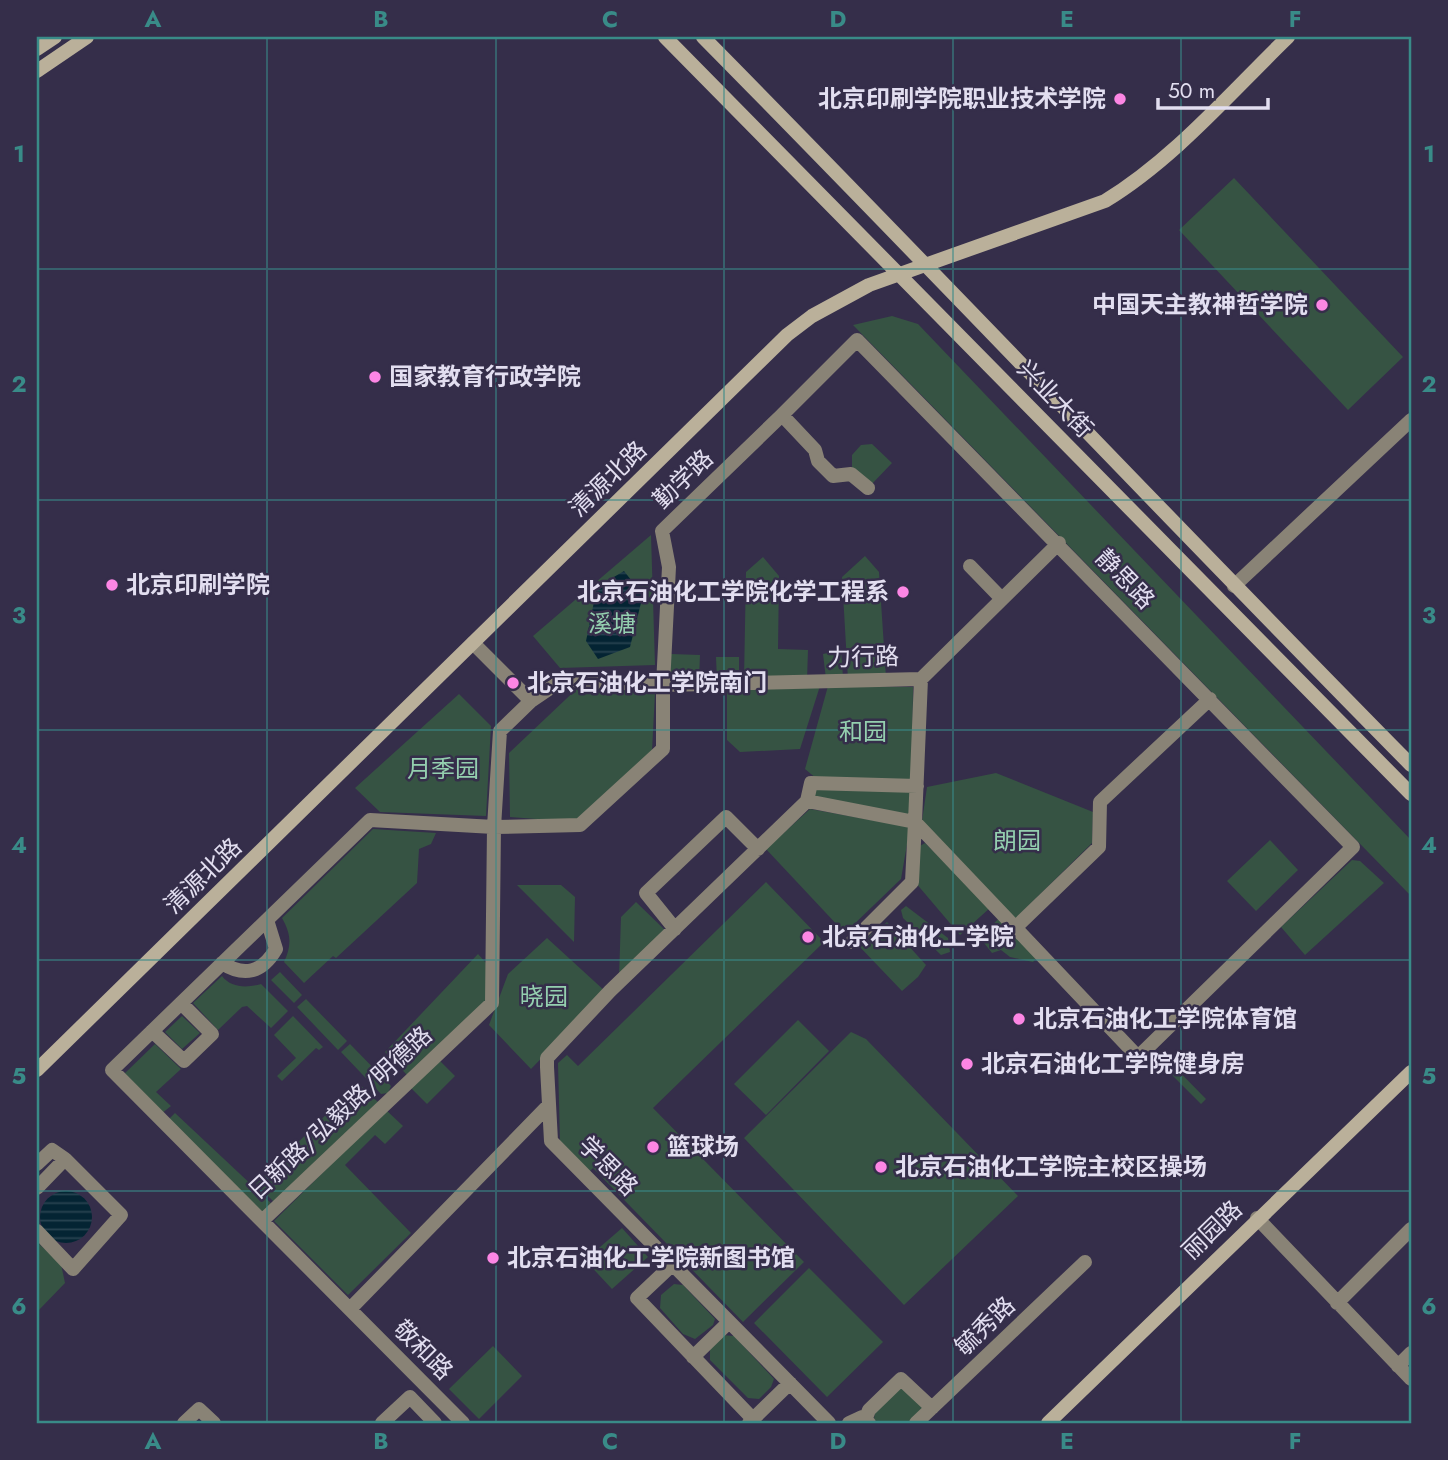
<svg xmlns="http://www.w3.org/2000/svg" width="1448" height="1460" font-family="Jost,'Noto Sans SC',sans-serif">
<defs>
<pattern id="water-rules" width="6" height="5" patternUnits="userSpaceOnUse" patternTransform="scale(1.75)"><rect width="6" height="5" fill="#042433"/><path d="M0 2.5h6" fill="none" stroke="#284351"/></pattern>
</defs>
<rect width="100%" height="100%" fill="#352e4a"/>
<!-- park -->
<path fill="#365343" d="M1234 178 1403 357 1348 410 1179 230Z
M892 316 918 324 1411 840V896L853 325Z
M872 444 892 463 870 486 852 468V455L861 445Z
M651 535 655 665 560 668 533 636Z
M865 556 879 572 886 677 848 680 842 577Z
M763 557 779 576 778 649 808 650 807 680 744 679 746 572Z
M841 650 843 677 826 679 823 654Z
M671 654 700 655 699 679 670 678Z
M716 657H739V679L717 680Z
M584 682 655 693 652 751 575 822 510 817 509 753Z
M820 686 800 749 740 752 727 740V689Z
M828 686 913 687 912 780 817 779 805 769Z
M459 694 491 726 486 816 380 812 355 788Z
M996 773 1093 812 1092 843 1015 919 922 821 927 787Z
M811 783 917 786 915 822 807 801Z
M810 809 910 827 901 879 848 930 840 928 766 849Z
M373 829 436 833 431 844 419 849 417 883 336 958 333 956 304 983 284 962C292 945 291 934 282 918Z
M1270 840 1298 870 1256 911 1227 881Z
M925 843 991 907 960 935 915 882 918 847Z
M1352 860 1360 861 1384 883 1305 955 1281 927Z
M766 882 824 942 653 1108 804 1262 743 1322 593 1168 589 1172 560 1142 558 1063 567 1055 578 1066Z
M517 885H561L575 897 574 942Z
M636 902 665 930 619 977 621 917Z
M906 906 948 938 950 952 941 955 903 918 901 910Z
M1001 916 1039 955 1033 962 1010 957 1001 950 992 953 980 938Z
M887 922 926 965 918 977 902 991 858 945Z
M547 938 606 992 531 1069 489 1025 508 974Z
M478 954 487 964V1001L407 1075 385 1052Z
M280 972 302 995 294 1003 271 980Z
M222 976C231 988 247 988 261 984L288 1011 271 1028 247 1006 242 1007 218 1030 193 1003Z
M306 999 347 1041 338 1050 297 1007Z
M182 1016 200 1033 182 1049 165 1032Z
M293 1016 323 1047 319 1050 316 1048 282 1081 277 1076 296 1058 274 1035Z
M798 1020 829 1051 766 1115 734 1084Z
M851 1032 866 1039 1018 1196 904 1305 744 1138Z
M155 1044 181 1069 156 1092 171 1106 161 1114 123 1075Z
M350 1044 391 1086 388 1093 381 1094 341 1052Z
M1159 1051 1206 1099 1201 1104 1158 1061Z
M437 1058 455 1076 427 1104 409 1086Z
M358 1083 379 1103 276 1204 256 1184Z
M386 1110 403 1126 385 1144 375 1135 345 1165 411 1233 348 1295 274 1221Z
M175 1113 273 1205 263 1216 167 1121Z
M622 1228 648 1257 612 1289 585 1260Z
M37 1242 61 1264 65 1283 37 1312Z
M809 1268 883 1342 827 1397 754 1323Z
M674 1284 683 1285 715 1319 713 1325 695 1339 683 1334 660 1308 661 1295Z
M722 1335 734 1336 774 1379 771 1387 759 1399 748 1398 710 1360V1347Z
M493 1346 522 1376 479 1419 449 1389Z
M903 1384 923 1404 924 1412 913 1423H878L874 1419 875 1412Z"/>
<!-- water -->
<path fill="url(#water-rules)" d="M624 571 643 595 630 647 598 659 586 641 597 587Z
M40 1217a26 26 0 1 1 52 0a26 26 0 1 1-52 0Z"/>
<g fill="none" stroke-linecap="round" stroke-linejoin="round">
<!-- street -->
<path stroke="#898376" stroke-width="14" d="M782 415 857 340 1353 847 1138 1057 915 822 912 882 852 942
M970 566 1002 599
M1234 586 1411 420
M473 643 531 701
M921 679 1059 543
M562 680 663 685V749L580 825 494 827 500 731 531 701Z
M807 801 915 822 921 679 663 685 669 567 662 531 782 415 815 450 818 461 833 476 851 474 868 488
M807 801 610 991 547 1058V1067L551 1141 829 1423
M807 801 811 783 917 786
M370 820 494 827 492 1003 262 1221 112 1070Z
M1015 928 1099 847 1100 802 1210 699
M675 929 646 893 726 817 758 849
M222 963C244 977 262 973 276 949L267 920
M152 1031 184 1061 212 1034 181 1003
M37 1164 52 1150 65 1159
M37 1188 65 1159 121 1215 73 1269 37 1231
M1257 1218 1411 1379
M262 1221 463 1423
M673 1264 637 1298 753 1419
M1337 1303 1411 1229
M350 1309 549 1105
M693 1357 729 1322
M1398 1366 1411 1353
M184 1423 199 1409 214 1423
M382 1423 410 1397 435 1423
M749 1423 790 1383
M849 1423 862 1417 869 1423
M864 1423 869 1410 901 1379 932 1408
M916 1423 1085 1262"/>
<!-- secondary -->
<path stroke="#bab09a" stroke-width="14" d="M665 37 1411 794
M703 37C941 278 1173 524 1411 765
M37 49 55 37
M37 71 87 37
M37 1070 787 335 812 316 869 285 1105 201C1174 159 1230 93 1288 37
M1048 1423 1411 1072"/>
</g>
<!-- grid -->
<path fill="none" stroke="#398b88" stroke-width="2" stroke-opacity="0.55" d="M267 37V1423M496 37V1423M724 37V1423M953 37V1423M1181 37V1423M37 269H1411M37 500H1411M37 730H1411M37 960H1411M37 1191H1411"/>
<!-- markers -->
<g fill="#fc86e4" stroke="#352e4a" stroke-width="2.5">
<circle cx="1120" cy="99" r="7"/>
<circle cx="1322" cy="305" r="7"/>
<circle cx="375" cy="377" r="7"/>
<circle cx="112" cy="585" r="7"/>
<circle cx="903" cy="592" r="7"/>
<circle cx="513" cy="683" r="7"/>
<circle cx="808" cy="937" r="7"/>
<circle cx="1019" cy="1019" r="7"/>
<circle cx="967" cy="1064" r="7"/>
<circle cx="653" cy="1147" r="7"/>
<circle cx="881" cy="1167" r="7"/>
<circle cx="493" cy="1258" r="7"/>
</g>
<g text-anchor="middle" stroke-width="5" stroke-linejoin="round" paint-order="stroke">
<!-- poi labels -->
<g font-size="24" font-weight="bold" fill="#e2def0" stroke="#352e4a" text-anchor="start">
<text x="1106" y="107" text-anchor="end">北京印刷学院职业技术学院</text>
<text x="1308" y="313" text-anchor="end">中国天主教神哲学院</text>
<text x="389" y="385">国家教育行政学院</text>
<text x="126" y="593">北京印刷学院</text>
<text x="889" y="600" text-anchor="end">北京石油化工学院化学工程系</text>
<text x="527" y="691">北京石油化工学院南门</text>
<text x="822" y="945">北京石油化工学院</text>
<text x="1033" y="1027">北京石油化工学院体育馆</text>
<text x="981" y="1072">北京石油化工学院健身房</text>
<text x="667" y="1155">篮球场</text>
<text x="895" y="1175">北京石油化工学院主校区操场</text>
<text x="507" y="1266">北京石油化工学院新图书馆</text>
</g>
<!-- street labels -->
<g font-size="24" fill="#e2def0" stroke="#352e4a">
<text transform="translate(1055 399) rotate(46)" y="8">兴业大街</text>
<text transform="translate(608 479) rotate(-44)" y="8">清源北路</text>
<text transform="translate(683 479) rotate(-44)" y="8">勤学路</text>
<text transform="translate(1125 579) rotate(46)" y="8">静思路</text>
<text transform="translate(863 657) rotate(-1)" y="8">力行路</text>
<text transform="translate(203 876) rotate(-44)" y="8">清源北路</text>
<text transform="translate(340 1113) rotate(-43)" y="8">日新路/弘毅路/明德路</text>
<text transform="translate(608 1166) rotate(45)" y="8">学思路</text>
<text transform="translate(1212 1230) rotate(-44)" y="8">丽园路</text>
<text transform="translate(985 1326) rotate(-44)" y="8">毓秀路</text>
<text transform="translate(423 1350) rotate(45)" y="8">敬和路</text>
</g>
<!-- park labels -->
<g font-size="24" fill="#94cfaf" stroke="#352e4a">
<text x="612" y="632">溪塘</text>
<text x="863" y="740">和园</text>
<text x="443" y="777">月季园</text>
<text x="1017" y="849">朗园</text>
<text x="544" y="1005">晓园</text>
</g>
</g>
<!-- border -->
<rect width="1448" height="1460" fill="none" stroke="#352e4a" stroke-width="77"/>
<!-- scale -->
<path d="M1158 98v10h110v-10" fill="none" stroke="#e2def0" stroke-width="3.5"/>
<text x="1168" y="98" font-size="21" fill="#e2def0" stroke="#352e4a" stroke-width="5" paint-order="stroke">50 m</text>
<rect x="38" y="38" width="1372" height="1384" fill="none" stroke="#398b88" stroke-width="2.5"/>
<g font-size="23" text-anchor="middle" font-weight="bold" fill="#398b88">
<text x="153" y="27">A</text>
<text x="381" y="27">B</text>
<text x="610" y="27">C</text>
<text x="838" y="27">D</text>
<text x="1067" y="27">E</text>
<text x="1295" y="27">F</text>
<text x="19" y="162">1</text>
<text x="1429" y="162">1</text>
<text x="19" y="392">2</text>
<text x="1429" y="392">2</text>
<text x="19" y="623">3</text>
<text x="1429" y="623">3</text>
<text x="19" y="853">4</text>
<text x="1429" y="853">4</text>
<text x="19" y="1084">5</text>
<text x="1429" y="1084">5</text>
<text x="19" y="1314">6</text>
<text x="1429" y="1314">6</text>
<text x="153" y="1449">A</text>
<text x="381" y="1449">B</text>
<text x="610" y="1449">C</text>
<text x="838" y="1449">D</text>
<text x="1067" y="1449">E</text>
<text x="1295" y="1449">F</text>
</g>
</svg>
